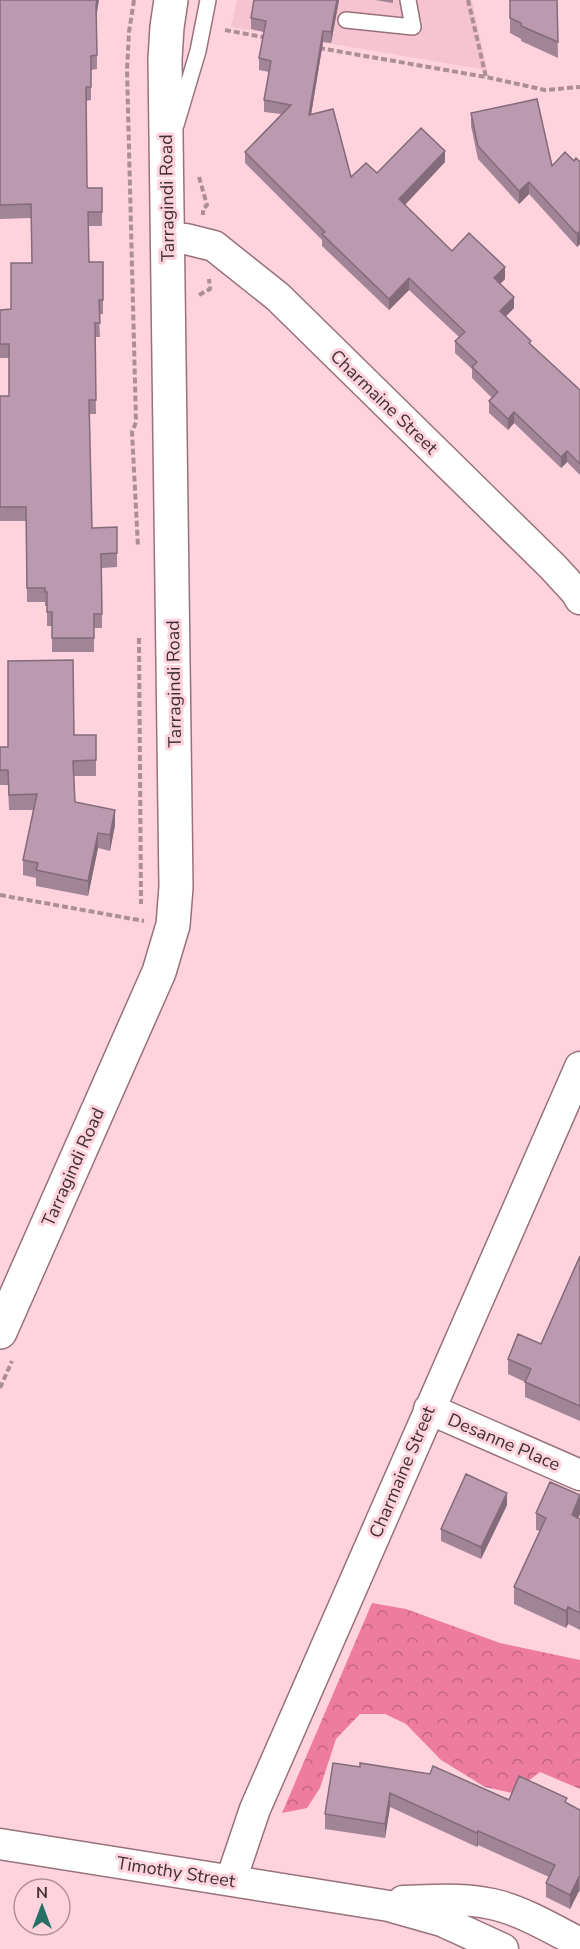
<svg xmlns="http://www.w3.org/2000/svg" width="580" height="1949" font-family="'Nunito Sans',sans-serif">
<defs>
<pattern id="forest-crowns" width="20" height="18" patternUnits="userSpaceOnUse" patternTransform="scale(1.5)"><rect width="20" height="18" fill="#ee7ca0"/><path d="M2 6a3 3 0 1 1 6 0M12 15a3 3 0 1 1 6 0" fill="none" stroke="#c26683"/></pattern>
</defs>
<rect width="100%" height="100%" fill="#fed3de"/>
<!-- built -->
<path fill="#f6c3d0" d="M237 0H472L487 70 231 27Z"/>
<!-- forest -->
<path fill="url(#forest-crowns)" d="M372 1603 406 1609 500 1643 580 1660V1789L540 1772 512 1793 485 1787 441 1760 406 1724 385 1714H360L336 1739 320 1788 307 1808 282 1813Z"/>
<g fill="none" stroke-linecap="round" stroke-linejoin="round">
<defs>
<path id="service" d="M346 20 413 27 408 0
M176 125 198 51 208 0"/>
<path id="minor" d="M168 240 186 239 214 246 278 297 553 567 576 592 580 599
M429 1409 580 1475
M0 1844 389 1906 442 1921 503 1949
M231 1880 255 1809 580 1067
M403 1901C435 1900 469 1897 500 1906 528 1914 554 1930 580 1943"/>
<path id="tertiary" d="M0 1332 159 972 173 925 176 887 165 59 167 27 171 0"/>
</defs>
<!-- service casing -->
<use href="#service" stroke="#97717b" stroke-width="18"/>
<!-- minor casing -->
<use href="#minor" stroke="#97717b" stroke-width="33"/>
<!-- tertiary casing -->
<use href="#tertiary" stroke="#97717b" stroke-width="36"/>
<!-- path -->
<path stroke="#ad8d96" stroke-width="4" stroke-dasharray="6 3" stroke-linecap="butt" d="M134 0 129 32 127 70 136 422 132 432 138 547
M468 0 486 77
M225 30 268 38
M319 48 486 77 545 90 580 87
M199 177 207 205 203 209V215
M199 295 210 289 209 279
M139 638 141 904
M0 895 144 921
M0 1388 12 1361"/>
<!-- service -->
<use href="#service" stroke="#fff" stroke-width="15"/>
<!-- minor -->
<use href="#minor" stroke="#fff" stroke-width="30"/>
<!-- tertiary -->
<use href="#tertiary" stroke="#fff" stroke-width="33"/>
</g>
<!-- wall -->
<path fill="#a18496" d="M0 0 97 18V69L91 70V100L86 101 87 186 88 188H102V226H88L89 262 103 300V314H99L100 337H95L96 414H89L92 528 117 527V567L102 568V628H94V652H52V626H47V606H45V602H27L26 521H0V396H9V358H0V310L11 309 32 263 31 218 0 219Z
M339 0 331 43 323 42 311 115 351 177 445 162 405 205 452 251 505 279 500 284 514 308 506 316 531 345 580 390V475L567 462 561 468 514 423 508 430 489 413V401L492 398 472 378V369L455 353V341L459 337 409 290 389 310 322 246V240L245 163V152L281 114 264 112V100L269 72 259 70V58L264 32 251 29V18Z
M375 0H393V3Z
M510 0H557L558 58 521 41V39L510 33Z
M471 113 552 166 574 161 580 162V244L577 247 529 194 519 204 478 159 471 126Z
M74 735H96V776H74L75 802 115 825 110 851 98 848 88 896 36 886V878L23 875V860L33 810H9L8 785H0V747H8Z
M580 1256V1421L525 1397V1382L508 1374V1359L541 1344Z
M580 1495V1514L578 1518 580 1519V1630L568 1624 566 1628 514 1604V1587L540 1531 536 1530V1513Z
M507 1505 481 1559 441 1541V1529Z
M333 1763 509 1800 567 1803 580 1810V1892L579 1891 570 1909 546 1897V1883L549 1877 478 1845 477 1847 390 1807 385 1838 325 1829V1814Z"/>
<!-- shaded-wall -->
<path fill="#836b7a" d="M97 0H99L96 19V5Z
M337 0H339L331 43V32Z
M323 31V42L309 127V115Z
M445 151V162L399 211V199Z
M529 182V194L519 204V191Z
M580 231V244L577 247V234Z
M505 267V279L494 290V278Z
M409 278V290L389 310V299Z
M514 297V308L500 322V311Z
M514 412V423L508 430V419Z
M567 451V462L561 468V457Z
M115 810V825L110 851V835Z
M98 833V848L88 896V881Z
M507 1493V1505L481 1559V1547Z
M580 1497V1514L572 1532V1515Z
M568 1607V1624L566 1628V1611Z
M390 1793V1807L385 1838V1824Z
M478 1831V1845L477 1847V1833Z
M579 1877V1891L570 1909V1895Z"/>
<!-- building -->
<path fill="#bb99ae" stroke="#836b7a" stroke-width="1.5" d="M0 0H97L96 5 97 55 91 56V87H86L87 186 88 188H102V212H88L89 262H103V300H99L100 323H95L96 400H89L92 528 117 527V553L101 554 102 614H94V638H52V612H47V592H45V588H27L26 507H0V396H9V344H0V310L11 309V263H32L31 204 0 205Z
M254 0H337L331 32 323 31 309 115 333 109 351 177 366 163 377 173 421 128 445 151 399 199 452 251 469 233 505 267 494 278 514 297 500 311 531 341 529 343 580 390V464L567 451 561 457 514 412 508 419 489 401 498 392 472 367 477 362 455 341 465 332 409 278 389 299 322 234 325 232 245 152 291 105 264 100 271 61 259 58 266 21 251 18Z
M510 0H557L558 42 521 26V23L510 18Z
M537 99 552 166 565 152 574 161 576 158 580 162V231L577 234 529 182 519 191 478 146 471 113Z
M73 660 74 735H96V760L73 761 75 802 115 810 110 835 98 833 88 881 36 870 38 863 23 860 37 794 9 795 8 770H0V747H8V661Z
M580 1256V1406L525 1382 531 1369 508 1359 518 1334 541 1344Z
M466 1474 507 1493 481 1547 441 1529Z
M550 1482 580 1495 572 1515 580 1519V1613L568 1607 566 1611 514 1587 546 1518 536 1513Z
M333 1763 360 1767V1763L430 1774 433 1766 509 1800 519 1776 567 1798 565 1802 580 1810V1877H579L570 1895 546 1883 555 1865 478 1831 477 1833 390 1793 385 1824 325 1814Z"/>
<g text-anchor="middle" stroke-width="6" stroke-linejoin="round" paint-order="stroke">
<!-- street labels -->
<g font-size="18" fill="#402f34" stroke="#fed3de">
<text transform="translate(167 198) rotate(-91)" y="6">Tarragindi Road</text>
<text transform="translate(384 402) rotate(44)" y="6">Charmaine Street</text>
<text transform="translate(174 684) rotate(-91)" y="6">Tarragindi Road</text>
<text transform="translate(73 1167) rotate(-66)" y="6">Tarragindi Road</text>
<text transform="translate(504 1442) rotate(23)" y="6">Desanne Place</text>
<text transform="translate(402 1472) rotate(-67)" y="6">Charmaine Street</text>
<text transform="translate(176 1872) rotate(9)" y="6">Timothy Street</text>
</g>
</g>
<!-- north arrow -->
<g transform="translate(42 1907)"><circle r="28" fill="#fed3de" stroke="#b2919a" stroke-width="1.5"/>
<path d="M0-4.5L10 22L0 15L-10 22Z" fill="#286f64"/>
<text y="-9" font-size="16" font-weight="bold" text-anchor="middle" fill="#402f34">N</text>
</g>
</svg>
